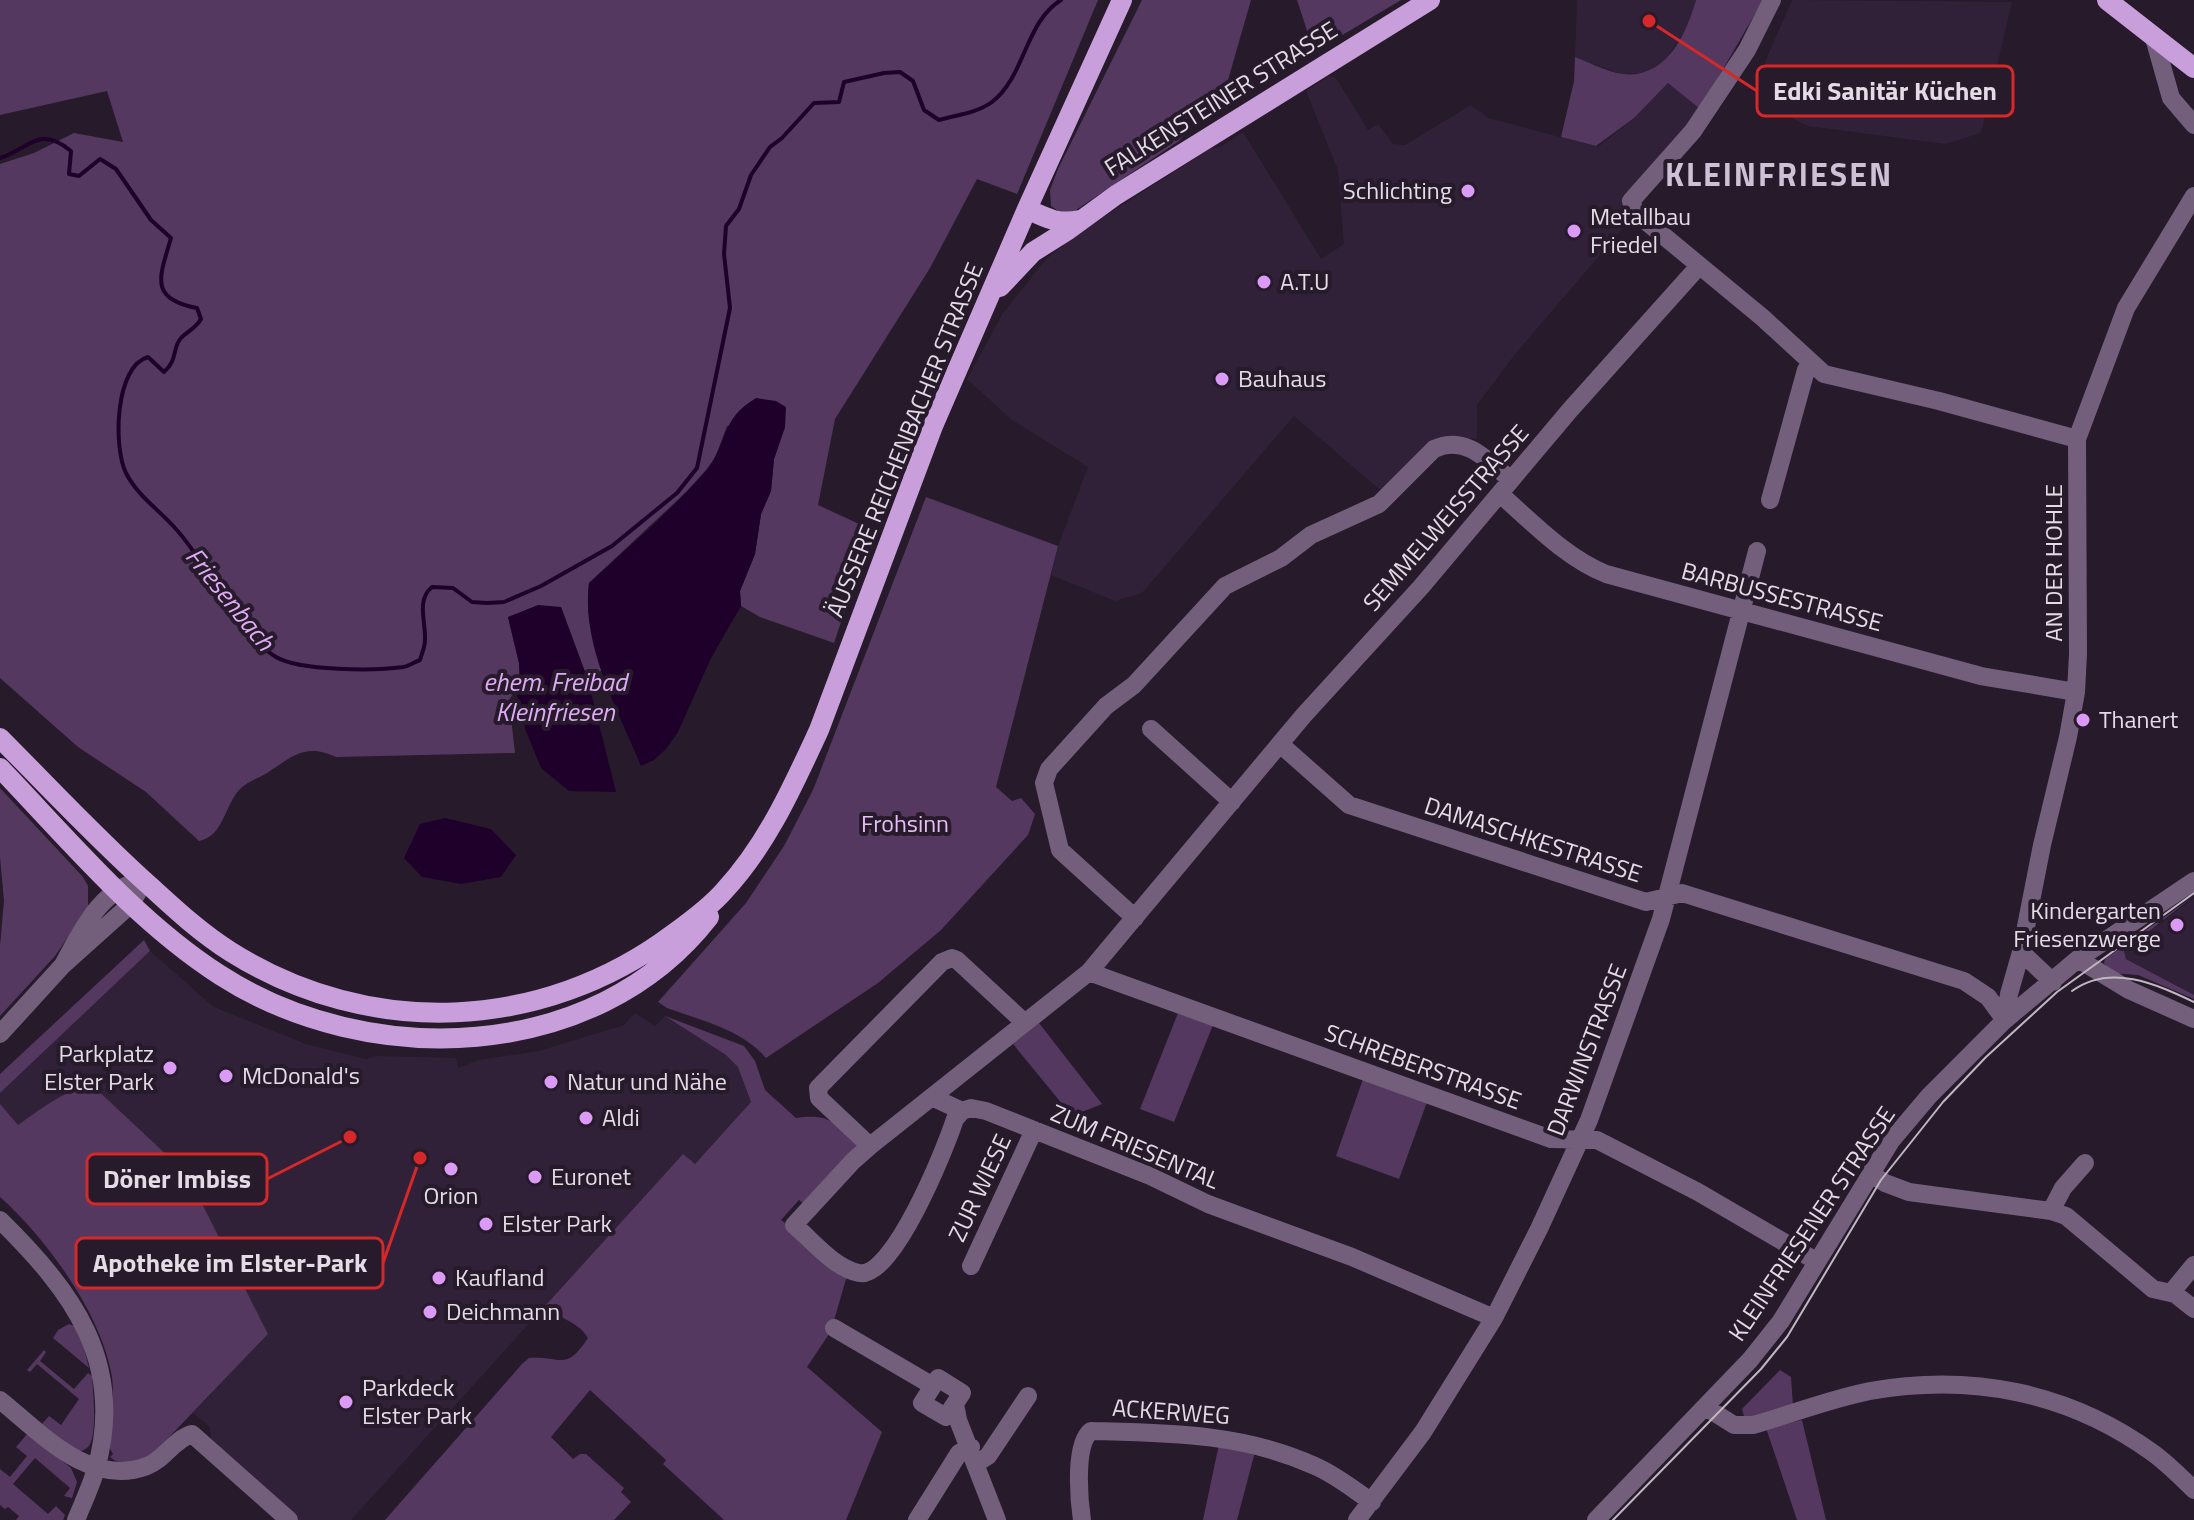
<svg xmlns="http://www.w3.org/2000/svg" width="2194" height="1520" font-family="'Titillium Web',sans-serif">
<rect width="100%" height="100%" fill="#261a2b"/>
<!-- built -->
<path fill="#312138" d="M1577 0H1696L1689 24 1665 61 1647 73 1621 74 1575 57Z
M1792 0 2012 2 1981 133 1945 144 1808 126 1778 111 1765 62Z
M1329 76 1336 78 1368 130 1378 124 1393 144 1405 145 1471 105 1488 118 1598 147 1634 118 1668 83 1700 109 1625 202 1630 220 1516 353 1477 405V439L1448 435 1433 443 1386 495 1294 416 1142 593 1115 601 1051 575 1058 546 1088 467 1012 420 967 379 1003 313 1047 258 1086 228 1210 149 1220 147 1243 132 1321 259 1344 244 1338 170 1306 91Z
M2194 898V995L2125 958 2124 951Z
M150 951 214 1007 306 1044 366 1059 377 1056 456 1058 458 1068 479 1060 539 1051 624 1025 635 1013 655 1026 665 1016 726 1055 738 1067 751 1102 695 1164 682 1155 351 1520H299L211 1440 210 1427 193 1413 268 1334 187 1174 17 1125 0 1104V1093Z"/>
<!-- green -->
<path fill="#543860" d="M0 0H1098L1017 194 977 179 930 268 835 419 818 505 872 530 834 643 760 617 741 606 740 591 755 554 761 514 771 491 774 459 785 427 727 426 715 458 706 470 686 492 589 583C585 614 593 640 602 670L588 680 561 607 508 617 519 663 520 683 509 700 515 753 336 757C305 743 293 756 267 773 259 778 247 782 240 789 224 806 224 836 199 841L146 792 78 747 0 678V164L34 153 74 133 123 142 107 91 0 115Z
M1142 0H1251L1226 87 1179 141 1073 212 1061 213 1051 206 1050 190 1058 169Z
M1297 0H1401L1314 52Z
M1696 0H1763L1700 109 1668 83 1634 118 1596 146 1561 137 1574 81 1575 57C1589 62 1607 72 1623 74 1666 79 1686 35 1696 0Z
M926 497 1058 546 996 787 1012 801 1021 798 1035 814 1028 835 941 930 878 983 766 1058C741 1029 702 1021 667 1008L658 1002 746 903 784 846 813 790Z
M0 788 83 877 88 886V908L55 956 0 1016V946L4 901 0 857Z
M2194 896 2124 951 2126 959 2194 995V999L2138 975 2111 973 2104 963 2105 959Z
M144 940 150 951 0 1093V1074Z
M1178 1013 1213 1025 1174 1122 1140 1109Z
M665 1016 744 1046 755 1061 765 1090 796 1118C829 1113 836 1123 858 1145L805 1205 799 1200 781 1220 848 1272 831 1331 807 1367 882 1432 846 1520H724L663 1464 666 1460 590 1390 551 1437 573 1459 580 1454H586L624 1488 621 1492 631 1502 614 1520H385L522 1364 529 1358C563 1356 565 1372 588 1338 577 1320 560 1320 545 1306L683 1154 695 1164 751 1102 738 1067 726 1055Z
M1039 1023 1102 1104 1072 1116 1013 1044Z
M1363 1079 1427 1102 1399 1179 1336 1156Z
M92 1085 187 1174 268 1334 150 1457C137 1462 123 1468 110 1457L113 1454 108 1445C110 1423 115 1399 112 1377 102 1315 47 1239 0 1197V1104L18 1125C41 1109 63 1091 92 1085Z
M69 1324 74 1326 81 1336 89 1368 53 1338 58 1330Z
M44 1350 46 1352 40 1361 74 1389 88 1373 92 1376C93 1390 98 1437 88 1447 85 1450 81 1451 77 1452L40 1426 49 1416 61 1425 79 1399 37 1364 30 1372 27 1370Z
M1780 1370 1791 1377 1793 1406 1745 1420 1742 1409Z
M1802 1420 1826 1520H1797L1766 1428Z
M28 1433 71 1468 77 1482 72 1498 64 1496 70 1488 35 1458 13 1484 48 1514 56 1506 65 1515 63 1520H16L19 1516 8 1507 5 1509 0 1505V1469L10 1477 27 1456 16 1447Z
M1219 1444 1255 1452 1237 1520H1203Z"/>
<!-- water -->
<path fill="#1f002b" d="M756 398 776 401 786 407 785 427 774 459 771 491 761 514 755 554 740 591 741 606 711 658 678 732 666 749 654 760 641 766C618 709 581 646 589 583 628 547 670 512 705 472 729 443 719 420 756 398Z
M538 605 561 607 588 680 616 792 569 791 541 768 526 731 516 692 520 683 519 663 508 617Z
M445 818 491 829 516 855 501 877 461 884 422 877 404 858 420 824Z"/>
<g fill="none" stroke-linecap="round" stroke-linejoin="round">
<!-- stream -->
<path stroke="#1f002b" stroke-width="4" d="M0 158C30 148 39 125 71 151L69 174 79 176 100 159 116 169 151 220 171 238C160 276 148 299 197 308L201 319C196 328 188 331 181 338 172 348 178 360 164 372L148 357C115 366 113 447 126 473 137 495 159 510 175 528 209 564 236 633 276 657 300 671 375 671 403 667 409 666 414 662 420 660 422 653 425 647 425 640 426 622 416 600 432 587L453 588 472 602 487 603 504 602 541 586 612 546 677 493 697 468 730 308 724 254 726 226 739 209 751 175 770 147 782 138 814 103 839 102 844 82 884 73 900 72 913 81 924 110 939 120C957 115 977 113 992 102 1025 77 1025 22 1061 0"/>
<!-- minor -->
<path stroke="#735f7c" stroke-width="18" d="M1772 0 1747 50 1693 131 1631 201 1636 213 1763 318 1824 374 1939 401 2077 439
M2154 38 2171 98 2194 125
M1500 494C1533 523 1566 558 1606 574L1981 676 2076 692
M1770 500 1806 370 1812 365
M1151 729 1232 802
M1280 744 1349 805 1646 902 1682 893 1964 981 1988 997 2005 1020
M1135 918 1060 850 1044 783 1049 769 1106 706 1134 685 1225 586 1281 558 1311 535 1379 504 1434 449C1466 434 1488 461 1511 480
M2021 952 2053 982
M2078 959 2129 990 2194 1019
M1089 972 1551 1139 1597 1140 1698 1192 1816 1261
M2005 1020 2009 994 2021 952 2042 845 2068 737 2076 692 2078 654 2077 439 2126 308 2194 196
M0 1034 63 965 131 904 144 881C102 885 81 932 63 965
M934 1098 962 1111 971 1108 986 1111 1150 1176 1208 1204 1352 1257 1494 1318
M962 1111 955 1119C946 1147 893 1280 859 1273 834 1268 813 1241 794 1225L853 1161 870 1146 1089 972 1304 715 1421 587 1570 410 1699 266
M870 1146 819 1098 818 1088 942 962 952 958 957 960 1025 1023
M1870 1173 1885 1183 1909 1192 2051 1211 2066 1216 2153 1289 2175 1294 2194 1309
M2051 1211 2063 1188 2085 1163
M0 1220C72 1291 126 1362 96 1469 91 1486 83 1503 76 1520
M971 1266 1034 1130
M2171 1293 2194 1265
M834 1328 933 1386
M938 1378 962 1393 946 1417 922 1403Z
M0 1400C40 1432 89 1488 147 1466 164 1460 174 1439 192 1434L289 1520
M955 1404 958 1420 997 1520
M1707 1408 1734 1425H1753C1792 1414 1830 1399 1870 1391 1971 1373 2069 1392 2153 1453 2168 1464 2181 1477 2194 1490
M977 1463 988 1456 1028 1396
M917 1520 959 1453 971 1447
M1082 1520C1079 1500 1074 1444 1091 1431 1169 1433 1243 1433 1315 1466 1336 1475 1354 1490 1372 1502
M1357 1520 1423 1432 1494 1318 1539 1229 1589 1120 1661 919 1757 551
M1596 1520 1750 1360 1781 1321 1891 1141 1929 1096 2005 1020 2078 959 2194 881"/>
<!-- major -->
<path stroke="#c89edb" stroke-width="20" d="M2107 0 2194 68
M1027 209C1046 218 1059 225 1080 220
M1000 287 1033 252 1068 230 1116 195 1430 0
M0 738C50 788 98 840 151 887 176 910 201 933 231 952 370 1039 542 1032 673 934 691 921 710 907 724 891 767 845 793 786 819 730L933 426 1027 209 1122 0
M0 768C69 840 135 920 220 975 367 1070 595 1064 709 917"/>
<!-- tram -->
<path stroke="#c0b7c3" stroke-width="2" d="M2072 991C2110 963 2156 984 2194 1002
M1613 1520 1761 1369 1787 1337 1881 1180 1943 1102 1986 1057 2057 992 2194 893"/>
</g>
<!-- markers -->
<g fill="#db9af6" stroke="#261a2b" stroke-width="3">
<circle cx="1468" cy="191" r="8"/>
<circle cx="1574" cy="231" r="8"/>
<circle cx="1264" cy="282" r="8"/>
<circle cx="1222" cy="379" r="8"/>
<circle cx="2083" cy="720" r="8"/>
<circle cx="2177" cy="925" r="8"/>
<circle cx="170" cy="1068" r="8"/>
<circle cx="226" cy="1076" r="8"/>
<circle cx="551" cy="1082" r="8"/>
<circle cx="586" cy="1118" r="8"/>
<circle cx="451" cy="1169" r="8"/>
<circle cx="535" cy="1177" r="8"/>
<circle cx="486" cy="1224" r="8"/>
<circle cx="439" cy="1278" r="8"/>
<circle cx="430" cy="1312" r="8"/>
<circle cx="346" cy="1402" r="8"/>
</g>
<g text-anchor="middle" stroke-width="8" stroke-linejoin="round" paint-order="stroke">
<!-- street labels -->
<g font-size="24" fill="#e3dbe6" stroke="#261a2b">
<text transform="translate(1221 99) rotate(-32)" y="8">FALKENSTEINER STRASSE</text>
<text transform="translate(905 440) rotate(-68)" y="8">ÄUSSERE REICHENBACHER STRASSE</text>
<text transform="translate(1446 518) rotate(-49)" y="8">SEMMELWEISSTRASSE</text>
<text transform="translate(2054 563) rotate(-90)" y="8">AN DER HOHLE</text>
<text transform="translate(1782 597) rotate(15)" y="8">BARBUSSESTRASSE</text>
<text transform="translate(1533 840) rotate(18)" y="8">DAMASCHKESTRASSE</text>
<text transform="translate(1587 1050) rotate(-69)" y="8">DARWINSTRASSE</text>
<text transform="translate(1423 1067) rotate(20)" y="8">SCHREBERSTRASSE</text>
<text transform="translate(1135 1147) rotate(23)" y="8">ZUM FRIESENTAL</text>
<text transform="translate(980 1188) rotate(-65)" y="8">ZUR WIESE</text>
<text transform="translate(1812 1224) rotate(-56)" y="8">KLEINFRIESENER STRASSE</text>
<text transform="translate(1171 1412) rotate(4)" y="8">ACKERWEG</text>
</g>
<!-- poi labels -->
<g font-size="24" fill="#e3dbe6" stroke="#261a2b" text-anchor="start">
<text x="1452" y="199" text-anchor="end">Schlichting</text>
<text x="1590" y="225">Metallbau<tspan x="1590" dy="28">Friedel</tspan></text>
<text x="1280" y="290">A.T.U</text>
<text x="1238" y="387">Bauhaus</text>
<text x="2099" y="728">Thanert</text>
<text x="2161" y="919" text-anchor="end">Kindergarten<tspan x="2161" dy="28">Friesenzwerge</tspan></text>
<text x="154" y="1062" text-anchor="end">Parkplatz<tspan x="154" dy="28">Elster Park</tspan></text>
<text x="242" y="1084">McDonald's</text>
<text x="567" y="1090">Natur und Nähe</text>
<text x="602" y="1126">Aldi</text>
<text x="551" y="1185">Euronet</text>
<text x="451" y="1204" text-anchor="middle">Orion</text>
<text x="502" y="1232">Elster Park</text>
<text x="455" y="1286">Kaufland</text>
<text x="446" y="1320">Deichmann</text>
<text x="362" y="1396">Parkdeck<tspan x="362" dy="28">Elster Park</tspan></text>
</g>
<!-- park labels -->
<g font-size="24" fill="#e6bff7" stroke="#261a2b">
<text x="905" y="832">Frohsinn</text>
</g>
<!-- water labels -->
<g font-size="26" font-style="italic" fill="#deabf4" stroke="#261a2b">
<text transform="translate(230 599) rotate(51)" y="9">Friesenbach</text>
<text x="555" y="691">ehem. Freibad<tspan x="555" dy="30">Kleinfriesen</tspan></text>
</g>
<!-- district labels -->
<g font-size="32" font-weight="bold" letter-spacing="2" fill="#cfc0d6" stroke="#261a2b">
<text x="1779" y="186">KLEINFRIESEN</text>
</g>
</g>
<!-- callouts -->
<path fill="none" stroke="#d62828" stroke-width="3" d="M1649 21L1757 91M350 1137L267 1179M420 1158L383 1263"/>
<g fill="#d62828" stroke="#261a2b" stroke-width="3">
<circle cx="1649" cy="21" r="8"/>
<circle cx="350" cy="1137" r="8"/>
<circle cx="420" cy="1158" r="8"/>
</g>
<g fill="#261a2b" stroke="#d62828" stroke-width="3">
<rect x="1757" y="66" width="256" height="50" rx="8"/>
<rect x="87" y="1154" width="180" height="50" rx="8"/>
<rect x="76" y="1238" width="307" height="50" rx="8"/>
</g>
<g font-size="26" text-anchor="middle" font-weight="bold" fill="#e3dbe6">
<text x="1885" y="100">Edki Sanitär Küchen</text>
<text x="177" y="1188">Döner Imbiss</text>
<text x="230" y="1272">Apotheke im Elster-Park</text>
</g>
</svg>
